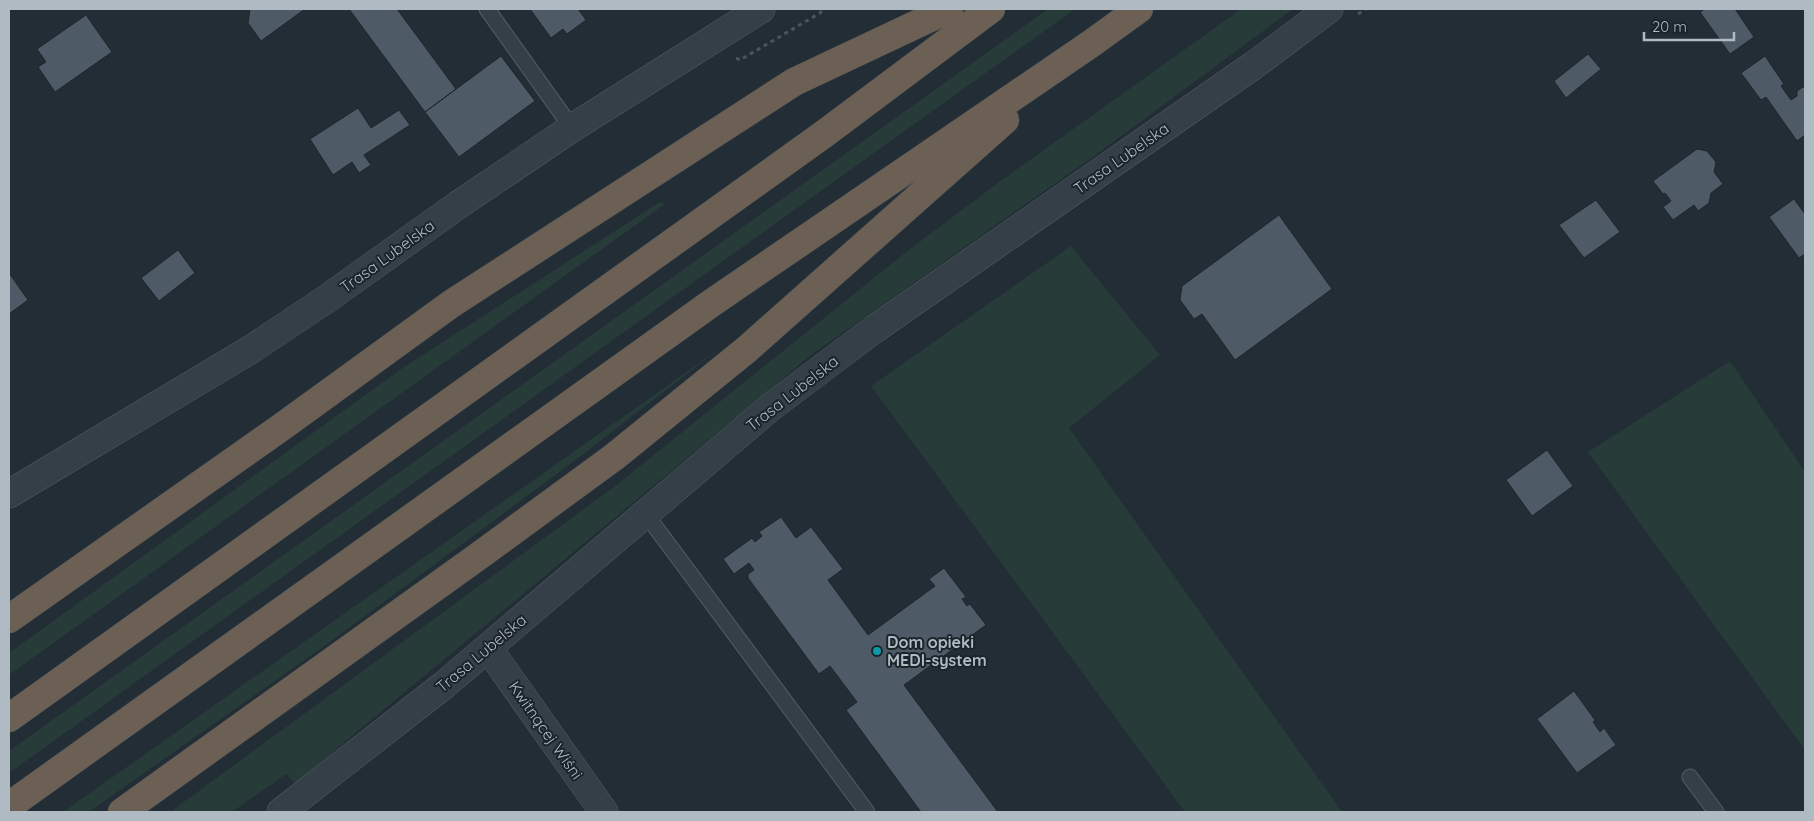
<svg xmlns="http://www.w3.org/2000/svg" width="1814" height="821" font-family="Quicksand,sans-serif">
<rect width="100%" height="100%" fill="#222d36"/>
<!-- green -->
<path fill="#273b39" d="M1048 9H1075L9 773V751Z
M1241 9H1293L1097 154 811 355 347 740 296 784 286 774 232 812H170L614 487 906 252 999 182Z
M660 202 665 204 9 675V653L404 367Z
M1071 246 1160 355 1069 428 1342 812H1185L871 386Z
M722 347 577 459 330 642 89 812H63Z
M1730 361 1805 472V750L1588 452Z"/>
<!-- building -->
<path fill="#4e5a65" stroke="#1d262d" d="M250 9H305L261 41 248 23Z
M349 9H397L456 89 425 112Z
M530 9H578L586 20 567 34 563 29 551 38Z
M1705 9H1735L1754 37 1730 54 1700 12Z
M86 15 112 52 55 92 38 67 46 62 37 49Z
M1588 54 1601 69 1566 98 1554 81Z
M501 56 535 101 459 157 425 112Z
M1765 56 1784 84 1781 86 1791 100 1797 96V91L1803 87 1805 88V135L1797 141 1766 97 1761 100 1741 73Z
M358 108 371 128 399 110 410 125 364 155 371 165 359 173 352 162 333 175 310 139Z
M1697 149 1707 151 1716 162 1714 172 1723 184 1711 193 1709 203 1698 211 1694 205 1673 220 1663 207 1671 201 1665 193 1663 194 1653 181Z
M1794 199 1805 214V254L1799 258 1769 217Z
M1596 200 1620 232 1584 258 1559 225Z
M1279 215 1332 289 1235 360 1202 314 1194 319 1180 300 1182 286Z
M178 250 195 273 159 301 141 278Z
M9 273 28 300 9 314Z
M1547 450 1573 486 1532 516 1506 480Z
M781 517 796 538 811 527 843 569 828 580 868 635 935 586 929 579 944 568 966 597 962 599 967 606 970 604 986 625 904 685 998 812H921L846 710 857 702 830 666 819 674 748 578V574L754 570 749 563 734 574 723 559 752 538 755 542 762 536 759 532Z
M1574 691 1595 720 1593 722 1600 732 1604 728 1616 745 1577 773 1537 719Z"/>
<g fill="none" stroke-linecap="round" stroke-linejoin="round">
<defs>
<path id="service" d="M487 9 572 128
M645 513 867 812
M1690 777 1716 812"/>
<path id="minor" d="M488 648 604 812"/>
<path id="tertiary" d="M9 494 250 350 328 298 458 205 572 128 761 9
M281 812 444 685 772 406 873 330 1254 65 1329 9"/>
<path id="motorway" d="M9 619 283 426 451 304 794 82 949 9
M9 718 824 134 991 9
M9 806 713 302 1092 43 1139 9
M122 812 476 558 614 457 746 350 1005 120"/>
</defs>
<!-- service casing -->
<use href="#service" stroke="#535d64" stroke-width="17"/>
<!-- minor casing -->
<use href="#minor" stroke="#535d64" stroke-width="29"/>
<!-- tertiary casing -->
<use href="#tertiary" stroke="#535d64" stroke-width="29"/>
<!-- motorway casing -->
<use href="#motorway" stroke="#404a51" stroke-width="29"/>
<!-- path -->
<path stroke="#465857" stroke-width="3" stroke-dasharray="4 4" stroke-linecap="butt" d="M1358 14 1366 9
M736 58 740 60 820 13 823 9"/>
<!-- service -->
<use href="#service" stroke="#353f47" stroke-width="15"/>
<!-- minor -->
<use href="#minor" stroke="#353f47" stroke-width="28"/>
<!-- tertiary -->
<use href="#tertiary" stroke="#353f47" stroke-width="28"/>
<!-- motorway -->
<use href="#motorway" stroke="#6c5f53" stroke-width="28"/>
</g>
<!-- markers -->
<circle fill="#0f9aa8" stroke="#1b242b" stroke-width="2" cx="877" cy="651" r="5"/>
<g text-anchor="middle" stroke-width="4" stroke-linejoin="round" paint-order="stroke">
<!-- street labels -->
<g font-size="16" fill="#b0bac3" stroke="#1b242b">
<text transform="translate(1121 158) rotate(-35)" y="6">Trasa Lubelska</text>
<text transform="translate(387 256) rotate(-36)" y="6">Trasa Lubelska</text>
<text transform="translate(792 393) rotate(-38)" y="6">Trasa Lubelska</text>
<text transform="translate(481 653) rotate(-40)" y="6">Trasa Lubelska</text>
<text transform="translate(546 730) rotate(55)" y="6">Kwitnącej Wiśni</text>
</g>
<!-- poi labels -->
<g font-size="16" font-weight="bold" fill="#b0bac3" stroke="#1b242b" text-anchor="start">
<text x="887" y="648">Dom opieki<tspan x="887" dy="18">MEDI-system</tspan></text>
</g>
</g>
<!-- border -->
<rect width="1814" height="821" fill="none" stroke="#b0bac3" stroke-width="20"/>
<!-- scale -->
<path d="M1644 32v8h90v-8" fill="none" stroke="#b0bac3" stroke-width="2.5"/>
<text x="1652" y="32" font-size="15" fill="#b0bac3" stroke="#1b242b" stroke-width="4" paint-order="stroke">20 m</text>
</svg>
